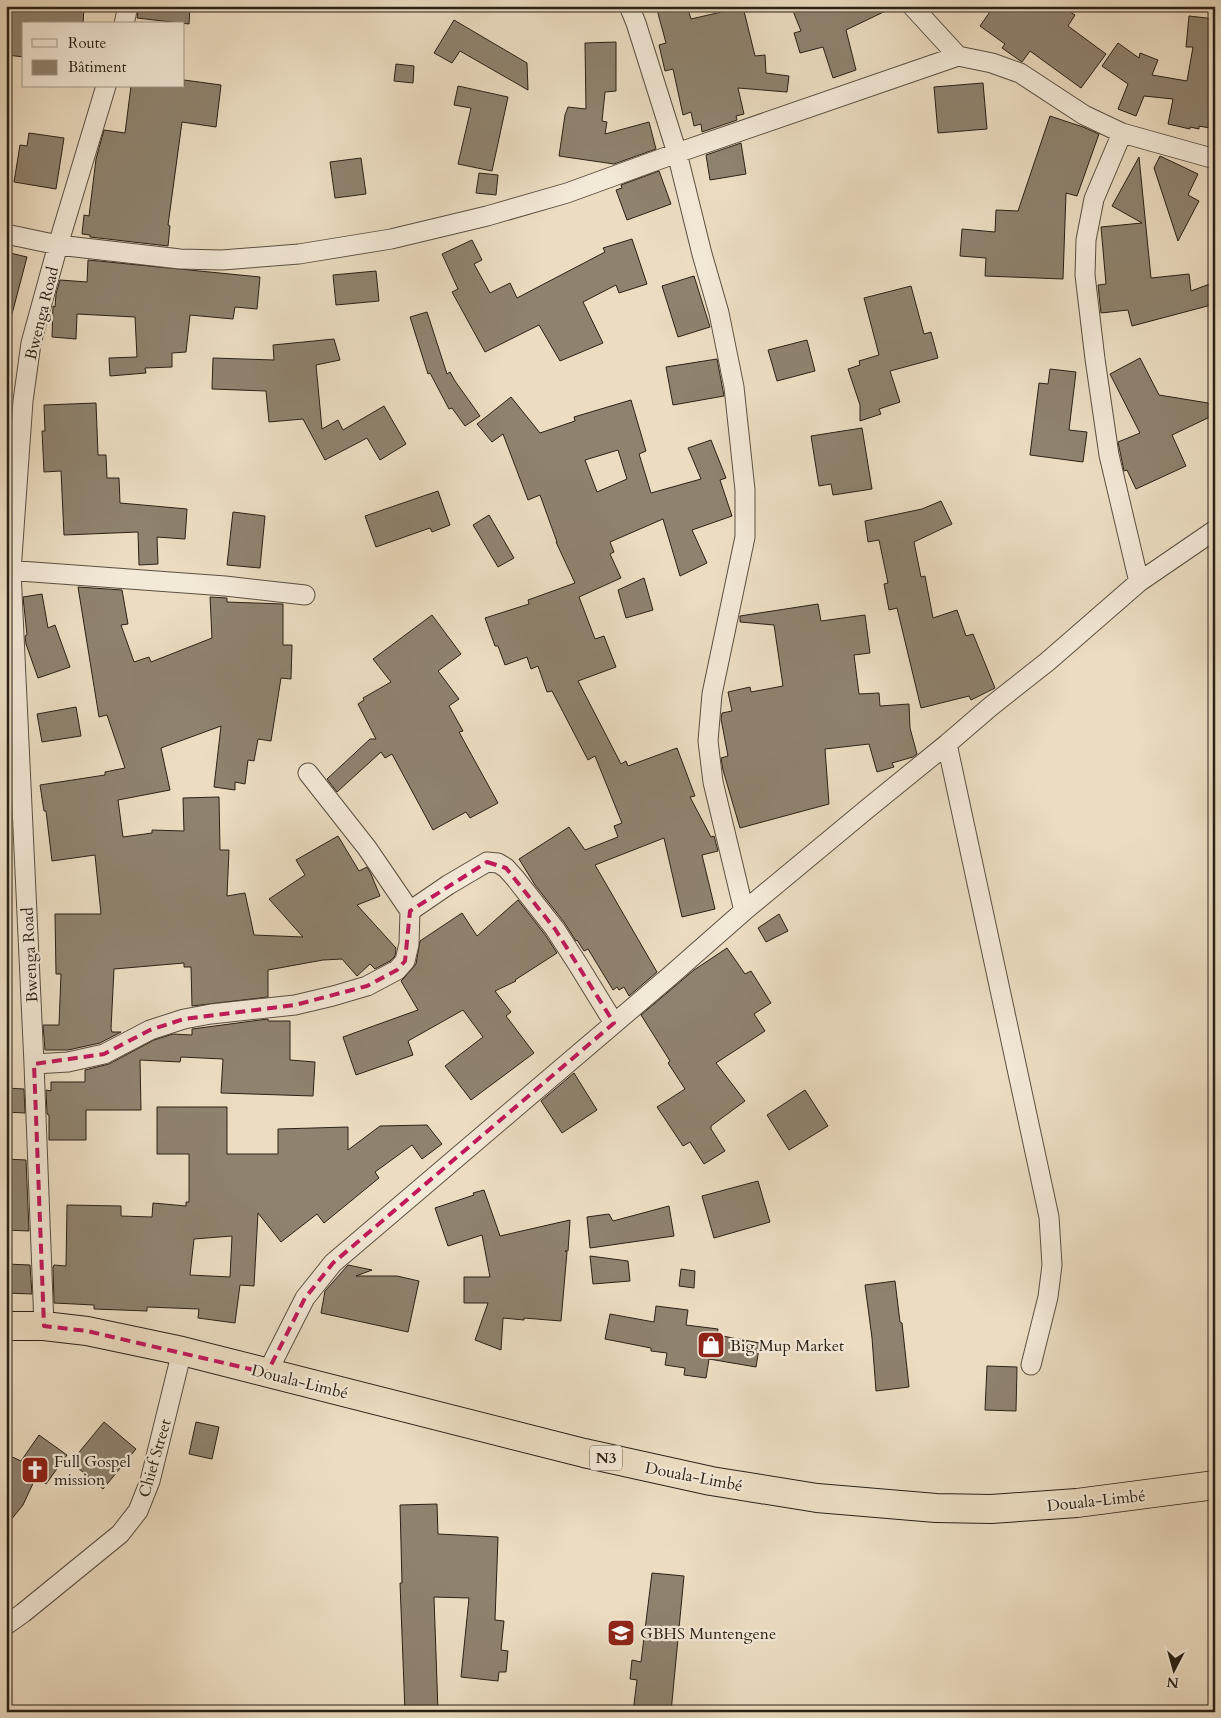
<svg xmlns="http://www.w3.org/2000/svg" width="1221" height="1718" font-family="Cardo,serif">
<rect width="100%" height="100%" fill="#ecddc2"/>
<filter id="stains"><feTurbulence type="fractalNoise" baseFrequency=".004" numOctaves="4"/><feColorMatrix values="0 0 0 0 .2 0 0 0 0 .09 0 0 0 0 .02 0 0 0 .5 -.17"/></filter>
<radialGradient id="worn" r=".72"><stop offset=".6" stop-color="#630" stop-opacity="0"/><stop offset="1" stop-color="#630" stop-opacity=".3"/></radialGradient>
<!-- building -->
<path fill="#8f836f" stroke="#2a2116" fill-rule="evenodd" d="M6 6H84L83 24H39L24 22V57L7 55 9 35H6Z
M139 6H190L189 24 137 18Z
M656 6H687L691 19 743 7 755 56 765 55 766 73 789 76 787 92 738 88 744 114 736 116 737 120 702 132 701 124 694 126 691 112 683 115 673 69 665 71 659 45 666 43Z
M791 6H896L846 30 856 70 833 78 823 47 800 53 794 33 801 31Z
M994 6H1061L1075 15 1068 26 1106 54 1081 88 1030 51 1022 62 1002 48 1005 44 980 26Z
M1189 16 1215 19V129L1199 126V129L1190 127V129L1168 124 1173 99 1144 96 1136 116 1118 109 1128 84 1102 66 1118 43 1139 58 1140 53 1158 60 1152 75 1187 81 1193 47H1186Z
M454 20 527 63 528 90 460 51 452 63 434 53Z
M616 42V91L605 92 602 121 607 122 605 134 649 122 656 149 614 164 559 156 565 115 568 107 586 109 585 43Z
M396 64 414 66 413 83 394 81Z
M184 80 221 85 216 127 182 122 168 225 170 226 168 246 90 237V235L82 234 84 215 89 216 96 159 104 130 125 133 131 86H184Z
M983 83 987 129 938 133 934 87Z
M458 86 508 97 492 171 458 164 471 108 454 105Z
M1050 116 1083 127 1099 134 1077 196 1066 193 1063 279 985 276 986 258 960 256 962 229 995 232 996 210 1018 211Z
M29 133 64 138 56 189 14 182 20 145 27 146Z
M741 143 746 174 710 180 706 155Z
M1160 156 1198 174 1188 195 1199 201 1178 241 1154 168Z
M1139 157 1151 278 1189 274 1191 291 1215 282V304L1132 326 1128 310 1101 313 1098 285 1106 284 1101 227 1142 223 1112 206Z
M361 158 366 194 335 198 330 162Z
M659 171 671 204 627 220 616 190 622 188 621 185Z
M479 173 498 175 496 195 476 193Z
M632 239 647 284 619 293 616 285 583 302 603 343 560 361 539 325 485 352 452 292 458 289 442 254 472 240 482 260 474 264 490 293 510 283 517 298 605 252 603 248Z
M6 252 27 257 12 314 6 313Z
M88 260 260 277 257 309 235 307 233 319 190 315 186 352 172 353V367L145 368 146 373 110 376 109 358 137 357 135 317 77 314 76 339 52 337 53 306 55 307 56 294 60 280 87 282Z
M376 271 379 301 336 305 333 275Z
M694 276 710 327 678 337 662 286Z
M911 286 924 334 931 332 938 358 890 371 900 402 879 409 881 414 860 421V405L848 369 860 365 859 361 879 355 864 298Z
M427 312 447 374 450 372 455 381 480 416 465 426 452 408 449 409 430 373 428 374 410 317Z
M334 339 340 360 316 365 322 429 338 420 343 430 384 406 406 444 380 460 367 438 325 460 303 419 269 422 266 391 212 389 213 358 274 360 273 345Z
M807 340 815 371 777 381 768 350Z
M1140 358 1159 395 1208 403 1214 415 1172 435 1186 466 1136 489 1127 470 1124 471 1118 442 1140 433 1110 374Z
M717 359 724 396 673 405 666 367Z
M1050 369 1076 372 1069 430 1087 432 1083 462 1030 455 1039 383 1048 384Z
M511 397 540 433 575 421 574 417 631 400 646 451 639 454 651 493 701 479 688 448 711 440 726 478 720 480 732 516 692 530 707 563 680 576 663 519 610 542 614 552 610 554 621 578 579 597 595 639 604 636 616 667 578 681 621 764 626 761 628 766 677 748 695 796 690 797 711 837 714 836 718 851 702 855 715 909 682 917 664 838 595 865 657 972 629 996 624 987 619 990 617 987 613 990 588 949 584 951 577 940 576 941 564 922 535 885 519 859 569 827 585 850 618 837 614 826 622 823 595 756 588 760 552 691 547 692 538 666 531 669 527 657 505 665 498 646H495L485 618 529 604 528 600 575 583 556 542H557L540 495 528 500 503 434 492 442 477 424ZM618 450 627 479 597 492 585 460Z
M96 403 98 455H106L107 478H119L120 503 187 509 185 539 157 537 158 564 139 565 138 532 64 535 61 471 44 472 42 431H45L44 405Z
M862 428 872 489 833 495 831 484 819 486 811 436Z
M438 491 450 525 432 532 430 528 376 547 365 516Z
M941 501 952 524 914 542 921 577 925 576 933 618 957 610 966 636 973 634 995 688 971 700 969 696 921 708 897 608 889 610 884 584 888 583 879 540 868 542 865 521 922 509Z
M233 512 265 516 260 568 227 565Z
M489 515 514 558 498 567 473 525Z
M644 578 653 610 626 618 618 590Z
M78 587 122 590 128 624 121 625 134 662 149 657 151 662 212 638 210 597 227 598V602L283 604V645H292L291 679 281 678 271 741 258 739 254 761 248 760 245 784 235 782V790L214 787 221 726 161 748 170 790 118 800 123 837 152 833V830L184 831 183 798 219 797 220 850H229L227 896 245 893 254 935 303 937 269 899 305 875 296 860 338 836 359 871 367 867 371 874 380 896 357 905 396 948 395 956 390 961 375 969 370 964 357 976 342 959 323 960 268 970V997L192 1006 191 967H184V963L114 969 111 1029 112 1032H121L100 1043 68 1050H45L43 1025H59L61 974H56L55 914H101L95 855 52 861 46 811H44L40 785 105 775V772L125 768 107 715 99 717Z
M42 594 48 628 55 625 70 667 38 678 26 644 25 636 27 635 23 597Z
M818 604 821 621 865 615 870 653 854 655 859 694 879 693 880 706 909 704 910 728 917 754 913 757 892 763 894 767 877 772 869 744 825 749 829 804 740 828 723 770 721 758 728 756 721 719 722 713 732 711 728 692 750 687 751 692 783 686 774 625 740 622V616Z
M432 615 461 654 438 671 459 699 449 706 463 731 459 732 498 803 470 818 466 812 433 830 392 754 385 758 381 752 337 792 327 779 370 739H376L358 704 364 700 363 698 391 682 373 659Z
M76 707 81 736 42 742 37 714Z
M518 900 546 936 557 953 515 980 516 981 495 991 511 1012 506 1016 534 1053 471 1100 445 1066 483 1037 463 1010 408 1041 413 1055 356 1075 343 1037 418 1010 401 981 405 977 416 964 420 941 462 913 477 936Z
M779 914 788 931 766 942 758 928Z
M727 948 745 974 751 971 771 1003 754 1014 765 1031 716 1063 745 1101 711 1126V1129L725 1151 704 1164 690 1142 683 1146 657 1107 685 1089 668 1063 670 1061 641 1015 694 970Z
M268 1019V1021H290V1060L315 1062 313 1096 221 1093 223 1059 181 1057 180 1062 140 1060 141 1110H86V1140H49V1115L47 1114 46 1090 51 1091V1082H85V1070L109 1064 154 1040 173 1034 192 1035V1029Z
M574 1073 597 1110 562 1133 541 1101Z
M6 1088 24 1089 25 1113 6 1112Z
M805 1090 828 1126 789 1150 767 1115Z
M157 1107H227V1154H278V1129L348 1127V1150L380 1126 427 1125 442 1144 422 1159 412 1145 375 1172 379 1178 324 1223 317 1214 281 1242 258 1213 254 1286 240 1285 235 1323 198 1318 199 1309 147 1307V1311L94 1309V1305L54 1303 53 1267 54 1265 66 1266 67 1205 121 1206V1216L152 1217 153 1203 186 1206V1202H189V1154H157ZM232 1236 230 1277 190 1275 194 1239Z
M6 1159 26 1160 29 1231 6 1230Z
M758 1181 770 1222 714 1238 702 1196Z
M484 1190 500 1236 570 1220 568 1251H565L567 1252 561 1321 524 1318V1320L503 1318 501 1350 475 1340 488 1303H464V1277H490L482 1235 448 1246 435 1208 474 1195 473 1193Z
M669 1206 674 1236 590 1248 587 1217 609 1214 613 1221Z
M590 1256 628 1261 630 1281 593 1284Z
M6 1264 30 1265 32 1294 6 1293Z
M348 1265 372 1270 356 1276H397L419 1281 408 1332 321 1313 325 1291Z
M681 1269 695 1271 694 1288 679 1286Z
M895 1281 900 1322 902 1323 909 1387 876 1391 872 1338 865 1285Z
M656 1306 688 1310 686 1325 718 1329 717 1335 760 1343 756 1367 709 1359 706 1378 684 1375 685 1368 665 1365 667 1353 651 1351V1348L605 1339 610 1314 654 1322Z
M987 1366 1017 1367 1016 1411 985 1410Z
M104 1422 136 1449 103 1489 71 1462Z
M196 1422 219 1427 212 1459 189 1454Z
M39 1435 67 1455 46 1484 36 1477 23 1505 6 1526V1454L21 1461Z
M437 1504 438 1534 498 1537 495 1620 504 1621 501 1650 508 1651 506 1672H499L498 1681 461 1677 469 1598 434 1597 438 1712H405L400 1583H402L400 1505Z
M652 1573 684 1576 671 1712H633L637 1680 630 1679 632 1660 641 1662Z"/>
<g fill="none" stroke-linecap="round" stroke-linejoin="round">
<defs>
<path id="street" d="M629 6 636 23 677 153 702 254 719 313 734 387 745 490V537L712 694 708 741 713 782 744 911
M124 24 128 6
M958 56 992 63 1020 73 1084 115 1122 133 1215 159
M1122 133 1094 199 1086 240 1085 275 1095 359 1109 455 1139 582
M6 234 58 245 180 259 222 260 299 254 391 239 487 216 567 193 677 153 958 56 912 6
M6 570 225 586 305 595
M947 744 1049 1217 1052 1265 1048 1297 1031 1365
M410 911 448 885 487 862 498 863 506 868 515 878 555 929 577 963 614 1023
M34 1064 68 1062 104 1054 150 1030 184 1019 211 1014 295 1005 333 996 367 986 397 970 405 961 409 944 410 911 367 848 308 773
M44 1326 34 1064 11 571 23 401 31 343 58 245 106 86
M267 1373 305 1298 333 1263 670 976 744 911 867 809 947 744 990 707 1047 662 1139 582 1215 530
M6 1625 23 1613 120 1534 138 1511 150 1481 182 1351"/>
<path id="highway" d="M6 1326H44L87 1331 182 1351 584 1453 711 1481 817 1498 936 1508 991 1509 1077 1503 1215 1485"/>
</defs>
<!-- street casing -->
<use href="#street" stroke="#5a5041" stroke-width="21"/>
<!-- highway casing -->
<use href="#highway" stroke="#2a2116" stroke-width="30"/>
<!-- street -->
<use href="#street" stroke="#f3e9d7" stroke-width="19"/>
<!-- highway -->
<use href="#highway" stroke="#ecddc2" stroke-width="28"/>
</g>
<!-- marked area -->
<path fill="none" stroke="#c2185b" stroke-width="4" stroke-dasharray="10 6" stroke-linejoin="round" d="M487 862 506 868 555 929 614 1023 333 1263 305 1298 267 1373 87 1331 44 1326 34 1064 104 1054 150 1030 184 1019 295 1005 367 986 397 970 405 961 410 911Z"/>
<!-- icons -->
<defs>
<symbol id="shop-square" viewBox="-11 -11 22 22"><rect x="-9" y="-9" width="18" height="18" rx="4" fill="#8f2418" stroke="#f3e9d7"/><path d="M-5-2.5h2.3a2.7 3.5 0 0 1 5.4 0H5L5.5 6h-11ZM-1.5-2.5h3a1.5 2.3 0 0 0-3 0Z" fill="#fff"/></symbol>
<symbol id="church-square" viewBox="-11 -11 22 22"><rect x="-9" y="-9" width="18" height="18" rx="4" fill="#8f2418" stroke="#f3e9d7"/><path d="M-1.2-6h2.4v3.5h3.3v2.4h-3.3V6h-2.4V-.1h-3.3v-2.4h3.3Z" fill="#fff"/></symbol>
<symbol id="school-square" viewBox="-11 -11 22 22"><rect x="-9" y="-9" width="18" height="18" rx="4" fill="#8f2418" stroke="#f3e9d7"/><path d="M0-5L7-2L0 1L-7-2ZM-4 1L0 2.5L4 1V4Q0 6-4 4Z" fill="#fff"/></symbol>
</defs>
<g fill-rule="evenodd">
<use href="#shop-square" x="695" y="1329" width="32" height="32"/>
<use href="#church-square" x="19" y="1454" width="32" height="32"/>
<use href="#school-square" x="605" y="1617" width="32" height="32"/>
</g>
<g text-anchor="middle" stroke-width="4.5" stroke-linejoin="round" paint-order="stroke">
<!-- shield labels -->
<rect fill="#f3e9d7" stroke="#665d50" stroke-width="1" x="590" y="1445.5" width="32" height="25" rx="4"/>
<g font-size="15" font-weight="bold" fill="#2a2116">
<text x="606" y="1463">N3</text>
</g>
<!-- street labels -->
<g font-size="16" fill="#2a2116" stroke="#f3e9d7">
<text transform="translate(41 313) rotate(-76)" y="6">Bwenga Road</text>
<text transform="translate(29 955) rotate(-93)" y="6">Bwenga Road</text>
<text transform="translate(300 1381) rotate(14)" y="6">Douala-Limbé</text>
<text transform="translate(154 1458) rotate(-74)" y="6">Chief Street</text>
<text transform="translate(694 1476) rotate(11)" y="6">Douala-Limbé</text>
<text transform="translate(1096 1500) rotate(-6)" y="6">Douala-Limbé</text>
</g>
<!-- poi labels -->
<g font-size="16" fill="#2a2116" stroke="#f3e9d7" text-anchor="start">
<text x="730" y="1351">Big Mup Market</text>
<text x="54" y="1467">Full Gospel<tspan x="54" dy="18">mission</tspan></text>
<text x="640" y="1639">GBHS Muntengene</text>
</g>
</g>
<!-- margin -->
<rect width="1221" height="1718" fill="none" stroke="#ecddc2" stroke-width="25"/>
<rect x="8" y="8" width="1206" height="1703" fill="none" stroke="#2a2116" stroke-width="2.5"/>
<rect x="12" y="12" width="1196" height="1693" fill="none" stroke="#2a2116"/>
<!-- legend -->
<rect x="22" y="22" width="162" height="65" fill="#f3e9d7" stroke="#a3998a"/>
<rect x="32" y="39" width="25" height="8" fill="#f3e9d7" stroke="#a3998a"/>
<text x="68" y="48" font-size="15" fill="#2a2116">Route</text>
<rect x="32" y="60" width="25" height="15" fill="#8f836f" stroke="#a3998a"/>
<text x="68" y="72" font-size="15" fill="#2a2116">Bâtiment</text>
<!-- north arrow -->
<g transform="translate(1174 1670) rotate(186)" stroke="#f3e9d7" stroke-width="4" paint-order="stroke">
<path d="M0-4L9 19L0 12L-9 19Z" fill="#2a2116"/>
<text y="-8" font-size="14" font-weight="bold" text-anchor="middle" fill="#2a2116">N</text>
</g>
<rect width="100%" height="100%" filter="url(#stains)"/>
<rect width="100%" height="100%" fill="url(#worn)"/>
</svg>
